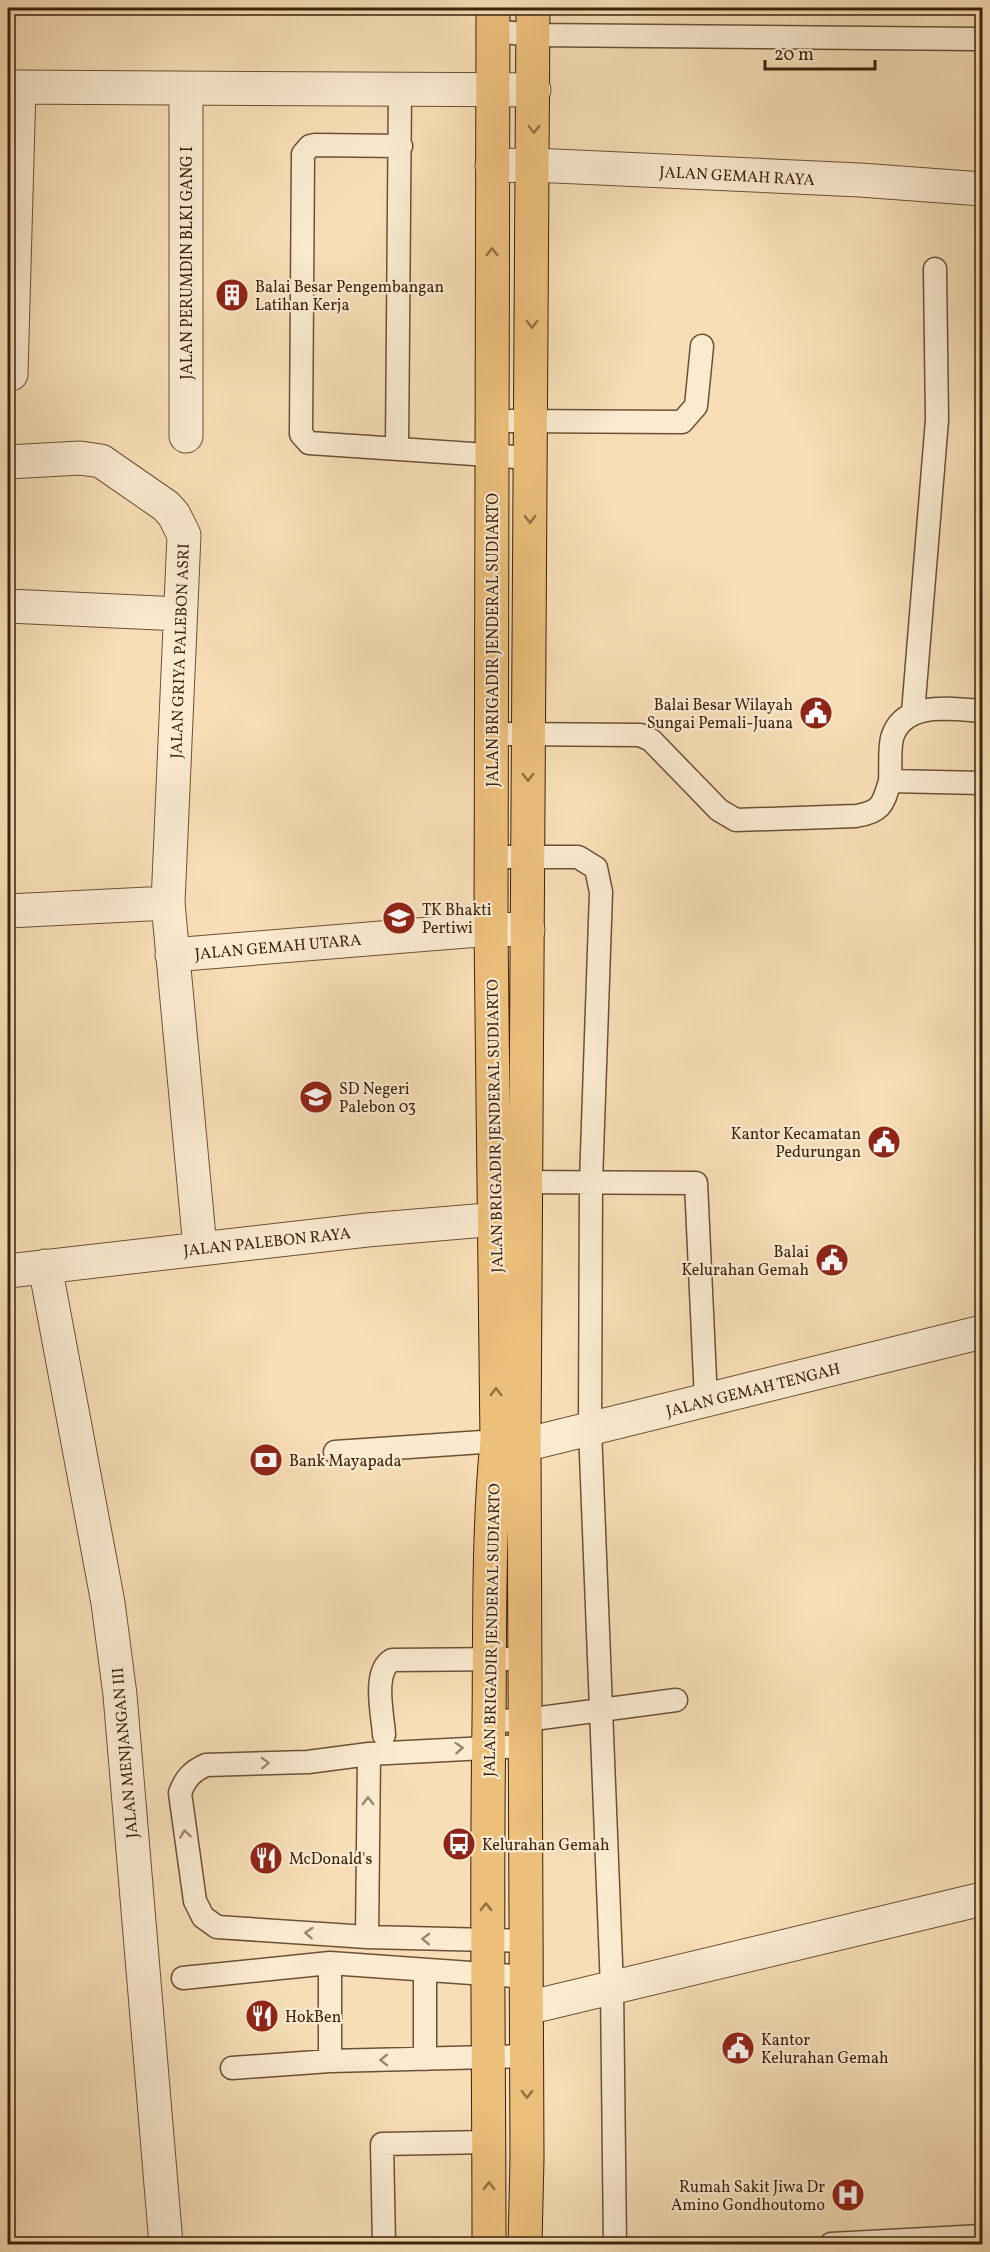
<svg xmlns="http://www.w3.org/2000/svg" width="990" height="2252" font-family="Vollkorn,serif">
<rect width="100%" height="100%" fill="#f7deb6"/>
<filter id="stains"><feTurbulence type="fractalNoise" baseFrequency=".00333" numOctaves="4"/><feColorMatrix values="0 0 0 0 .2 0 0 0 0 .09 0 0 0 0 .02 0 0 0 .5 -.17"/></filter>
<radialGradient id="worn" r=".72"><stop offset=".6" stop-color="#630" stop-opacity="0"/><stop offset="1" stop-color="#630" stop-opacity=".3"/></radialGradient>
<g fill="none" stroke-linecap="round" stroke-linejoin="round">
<defs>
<path id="lane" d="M494 31 533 35 977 39
M401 146 315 145 310 146 303 154 301 434 309 443 531 458
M494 421 682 422 696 406 702 346
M397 449 400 87
M913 713 937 420 935 269
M492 734 640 735 651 740 719 810 736 820 856 816C882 812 883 804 890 781L982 783
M890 781C891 768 889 751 892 738 903 700 952 709 982 711
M492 857H578L596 868 601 892 591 1182 590 1429 612 1988 615 2244
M514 1182 696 1183 706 1400
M335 1452 497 1441
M489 1721 526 1720 676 1700
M384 1735C383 1715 372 1672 392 1660L525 1659
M369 1754 367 1937 526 1941
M367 1937 217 1927 203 1917 195 1901 180 1793C185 1779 192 1771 206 1765L308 1762 369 1754 525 1746
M183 1978 330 1963 527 1977
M425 2059V1970
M330 2061V1963
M232 2068 330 2061 527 2056
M384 2244 382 2144 489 2142
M831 2244 982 2236"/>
<path id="street" d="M8 87 534 90
M186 90V436
M492 166 533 165 860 180 982 189
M11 374 19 87
M8 462 80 458 101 461 166 506 174 515 184 535 168 903
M8 606 180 614
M8 911 168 903 200 1248
M172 955 491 929 528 930
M45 1266 108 1603 120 1695 166 2244
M8 1271 367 1230 522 1217
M497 1441 524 1445 982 1332
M527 2008 982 1899"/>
<path id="primary" d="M489 2244C489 2070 486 1897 489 1723 490 1629 488 1535 497 1441L491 929 493 8
M525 2244 527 2159 524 1445 533 8"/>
</defs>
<!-- lane casing -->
<use href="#lane" stroke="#6c5136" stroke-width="25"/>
<!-- street casing -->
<use href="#street" stroke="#6c5136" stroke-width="35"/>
<!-- primary casing -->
<use href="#primary" stroke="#3d220b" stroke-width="35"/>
<!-- lane -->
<use href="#lane" stroke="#faead0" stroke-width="22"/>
<!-- street -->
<use href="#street" stroke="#faead0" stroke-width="33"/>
<!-- primary -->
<use href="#primary" stroke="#ecbf7b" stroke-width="33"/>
</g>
<!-- one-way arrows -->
<defs><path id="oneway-chevron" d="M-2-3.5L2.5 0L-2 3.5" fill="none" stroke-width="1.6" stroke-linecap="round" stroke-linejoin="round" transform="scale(1.5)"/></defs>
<g stroke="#947043">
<use href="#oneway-chevron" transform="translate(534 129) rotate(90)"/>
<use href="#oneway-chevron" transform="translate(492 252) rotate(-90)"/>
<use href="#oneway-chevron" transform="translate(532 324) rotate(91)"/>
<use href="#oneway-chevron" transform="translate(530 519) rotate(90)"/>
<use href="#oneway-chevron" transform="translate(528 777) rotate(90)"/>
<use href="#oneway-chevron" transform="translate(496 1392) rotate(-91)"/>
<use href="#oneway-chevron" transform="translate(486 1907) rotate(-90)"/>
<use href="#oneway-chevron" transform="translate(527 2094) rotate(90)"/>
<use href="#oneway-chevron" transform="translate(489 2186) rotate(-90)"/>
</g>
<g stroke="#9c866e">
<use href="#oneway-chevron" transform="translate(459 1748) rotate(-4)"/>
<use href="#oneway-chevron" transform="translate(265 1763) rotate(-2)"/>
<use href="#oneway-chevron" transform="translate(368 1801) rotate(-90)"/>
<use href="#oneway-chevron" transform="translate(185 1834) rotate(-98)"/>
<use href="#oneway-chevron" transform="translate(309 1933) rotate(-176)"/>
<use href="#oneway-chevron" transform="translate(426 1939) rotate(-179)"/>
<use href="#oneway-chevron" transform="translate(384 2060) rotate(179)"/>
</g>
<!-- icons -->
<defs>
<symbol id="building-disc" viewBox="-11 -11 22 22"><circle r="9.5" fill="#8f2418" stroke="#faead0"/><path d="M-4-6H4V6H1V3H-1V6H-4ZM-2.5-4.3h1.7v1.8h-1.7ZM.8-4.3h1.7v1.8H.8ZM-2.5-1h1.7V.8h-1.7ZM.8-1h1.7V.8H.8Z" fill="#fff"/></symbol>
<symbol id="civic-disc" viewBox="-11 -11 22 22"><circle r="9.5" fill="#8f2418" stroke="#faead0"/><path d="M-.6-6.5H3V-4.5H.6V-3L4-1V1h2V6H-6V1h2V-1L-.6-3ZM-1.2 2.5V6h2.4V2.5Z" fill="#fff"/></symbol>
<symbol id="school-disc" viewBox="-11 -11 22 22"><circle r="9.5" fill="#8f2418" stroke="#faead0"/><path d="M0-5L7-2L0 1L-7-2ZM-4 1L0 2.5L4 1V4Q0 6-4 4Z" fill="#fff"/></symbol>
<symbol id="bank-disc" viewBox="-11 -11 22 22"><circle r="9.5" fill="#8f2418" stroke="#faead0"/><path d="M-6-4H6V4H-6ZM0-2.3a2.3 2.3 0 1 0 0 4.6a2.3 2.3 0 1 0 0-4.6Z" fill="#fff"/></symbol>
<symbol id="bus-disc" viewBox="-11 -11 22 22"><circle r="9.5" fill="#8f2418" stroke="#faead0"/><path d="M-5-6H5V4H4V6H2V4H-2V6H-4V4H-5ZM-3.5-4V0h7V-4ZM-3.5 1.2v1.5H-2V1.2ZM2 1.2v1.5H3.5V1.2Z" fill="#fff"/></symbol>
<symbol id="restaurant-disc" viewBox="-11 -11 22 22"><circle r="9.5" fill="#8f2418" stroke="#faead0"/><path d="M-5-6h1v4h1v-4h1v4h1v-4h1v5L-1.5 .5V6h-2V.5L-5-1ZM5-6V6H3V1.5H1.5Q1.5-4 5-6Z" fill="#fff"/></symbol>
<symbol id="hospital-disc" viewBox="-11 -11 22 22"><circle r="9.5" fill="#8f2418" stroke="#faead0"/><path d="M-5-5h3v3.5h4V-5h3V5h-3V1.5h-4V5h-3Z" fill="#fff"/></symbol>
</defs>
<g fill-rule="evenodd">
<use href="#building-disc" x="213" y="276" width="38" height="38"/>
<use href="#civic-disc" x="797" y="694" width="38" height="38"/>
<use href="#school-disc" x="380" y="899" width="38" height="38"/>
<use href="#school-disc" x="297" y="1078" width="38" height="38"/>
<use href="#civic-disc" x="865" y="1123" width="38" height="38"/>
<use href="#civic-disc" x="813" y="1241" width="38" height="38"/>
<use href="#bank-disc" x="247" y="1441" width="38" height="38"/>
<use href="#bus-disc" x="440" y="1825" width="38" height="38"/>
<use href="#restaurant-disc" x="247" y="1839" width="38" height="38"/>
<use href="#restaurant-disc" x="243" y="1997" width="38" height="38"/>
<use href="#civic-disc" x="719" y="2029" width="38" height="38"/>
<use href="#hospital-disc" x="829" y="2176" width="38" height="38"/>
</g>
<g text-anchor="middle" stroke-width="4.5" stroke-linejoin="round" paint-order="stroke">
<!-- street labels -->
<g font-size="16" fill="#3d220b" stroke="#faead0">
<text transform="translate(737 175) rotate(3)" y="6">JALAN GEMAH RAYA</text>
<text transform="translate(186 263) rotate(-90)" y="6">JALAN PERUMDIN BLKI GANG I</text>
<text transform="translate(492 640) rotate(-90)" y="6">JALAN BRIGADIR JENDERAL SUDIARTO</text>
<text transform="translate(179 651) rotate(-88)" y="6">JALAN GRIYA PALEBON ASRI</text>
<text transform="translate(278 946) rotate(-5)" y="6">JALAN GEMAH UTARA</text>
<text transform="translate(494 1126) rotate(-91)" y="6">JALAN BRIGADIR JENDERAL SUDIARTO</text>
<text transform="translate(267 1241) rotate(-6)" y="6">JALAN PALEBON RAYA</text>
<text transform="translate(753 1389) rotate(-14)" y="6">JALAN GEMAH TENGAH</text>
<text transform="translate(491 1630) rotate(-89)" y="6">JALAN BRIGADIR JENDERAL SUDIARTO</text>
<text transform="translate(124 1753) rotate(-95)" y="6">JALAN MENJANGAN III</text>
</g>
<!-- poi labels -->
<g font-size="16" fill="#3d220b" stroke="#faead0" text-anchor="start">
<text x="255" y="292">Balai Besar Pengembangan<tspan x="255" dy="18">Latihan Kerja</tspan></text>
<text x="793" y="710" text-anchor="end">Balai Besar Wilayah<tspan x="793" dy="18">Sungai Pemali-Juana</tspan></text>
<text x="422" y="915">TK Bhakti<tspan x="422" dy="18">Pertiwi</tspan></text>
<text x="339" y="1094">SD Negeri<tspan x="339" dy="18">Palebon 03</tspan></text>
<text x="861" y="1139" text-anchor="end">Kantor Kecamatan<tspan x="861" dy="18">Pedurungan</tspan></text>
<text x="809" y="1257" text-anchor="end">Balai<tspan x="809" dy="18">Kelurahan Gemah</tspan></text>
<text x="289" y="1466">Bank Mayapada</text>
<text x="482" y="1850">Kelurahan Gemah</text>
<text x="289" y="1864">McDonald's</text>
<text x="285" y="2022">HokBen</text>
<text x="761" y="2045">Kantor<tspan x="761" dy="18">Kelurahan Gemah</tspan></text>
<text x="825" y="2192" text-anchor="end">Rumah Sakit Jiwa Dr<tspan x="825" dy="18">Amino Gondhoutomo</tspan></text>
</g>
</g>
<!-- margin -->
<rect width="990" height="2252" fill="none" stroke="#f7deb6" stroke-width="30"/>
<rect x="9" y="9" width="972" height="2234" fill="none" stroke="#3d220b" stroke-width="3"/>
<rect x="15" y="15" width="960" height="2222" fill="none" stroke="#3d220b" stroke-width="1.5"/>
<!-- scale -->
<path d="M765 60v9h110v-9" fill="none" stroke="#3d220b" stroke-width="3"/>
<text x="774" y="60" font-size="18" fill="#3d220b" stroke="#faead0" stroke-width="4.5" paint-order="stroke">20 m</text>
<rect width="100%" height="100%" filter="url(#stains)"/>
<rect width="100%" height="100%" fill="url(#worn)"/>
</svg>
